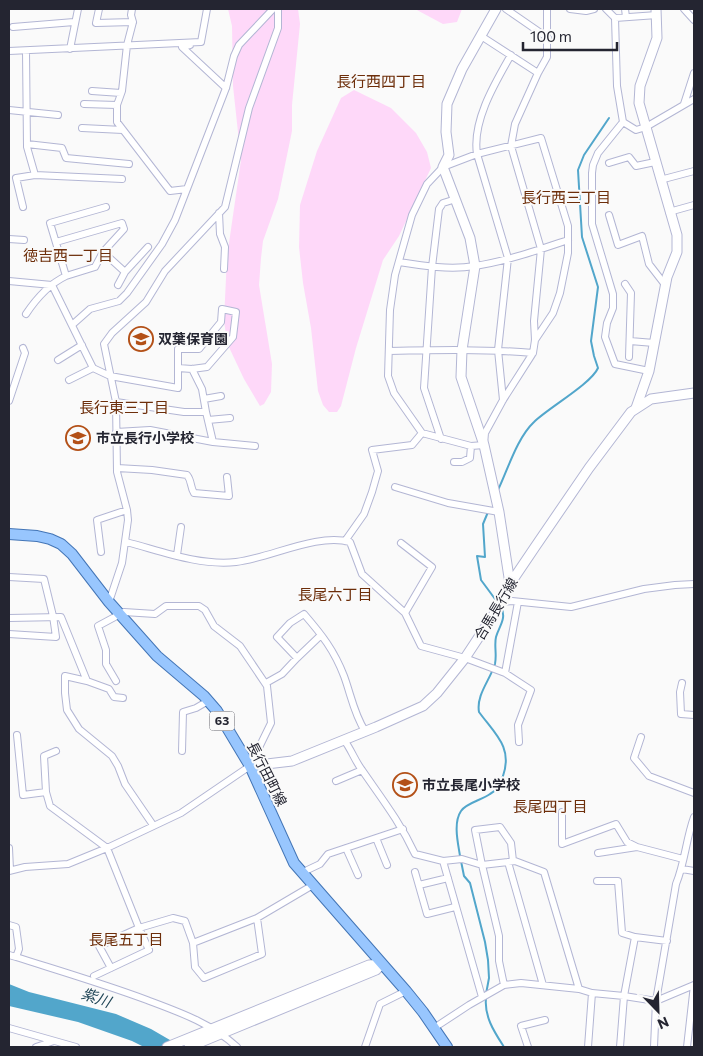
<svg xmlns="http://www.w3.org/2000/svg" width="703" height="1056" font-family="Commissioner,'Noto Sans JP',sans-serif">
<rect width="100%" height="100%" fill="#fafafa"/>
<!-- green -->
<path fill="#fed8f9" d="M228 9H298L300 24 292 105V131L278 199 263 241 261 258 259 285 272 364 271 392 264 404 260 406 244 379 227 343 224 320 227 257 241 160 233 86 232 26Z
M415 9H462L457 22 443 24Z
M354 90 391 108 416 133 427 152 431 168 399 236 383 260 356 348 341 406 337 412H329L323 405 318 391 311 328 303 283 299 247 300 205 317 151 341 98Z"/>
<!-- water -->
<path fill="#52a6cb" d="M9 984 29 992 116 1014 151 1029 182 1047H144L132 1041 78 1022 9 1006Z"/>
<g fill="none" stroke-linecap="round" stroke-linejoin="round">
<!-- stream -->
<path stroke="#52a6cb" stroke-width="2" d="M498 490C508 469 517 438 534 422 548 408 591 384 598 368L594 356 591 341 598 287 582 237 578 170 584 155 609 118
M488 512 483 524 485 557 477 556 481 580 498 603
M460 856C458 843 453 823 461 811 466 803 482 800 490 794 498 790 500 783 503 776 513 747 495 734 479 712 476 695 490 680 495 664 497 655 494 645 496 637 499 626 507 619 501 607
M461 861 464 876 470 883 485 942 488 960 489 978 486 994
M486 998C484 1017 495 1033 504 1047"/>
<defs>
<path id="street" d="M99 9 96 23 133 22 127 45 122 91 117 105V122L170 191 187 189
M132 9 131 15 133 22
M506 9 548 38
M570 9 586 11 594 9
M606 9 615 18 617 86 623 122 598 153 593 165 592 173V224L613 294V308L607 323 605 337 615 364 649 371
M625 9 626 17
M684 9 694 20
M615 18 657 15
M13 27 74 22
M481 36 538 73
M201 42 207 9
M190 45 182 47 226 88
M70 49 78 9
M9 51 201 42
M92 91 121 93
M84 104 117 105
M684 104 694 73
M9 110 58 115
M623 122 636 130 646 127 694 99
M82 128 123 130
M27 144 62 148 66 158 129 164
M609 163 629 157 636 166 655 162
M35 175 122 179
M660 180 694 171
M23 207 16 178 35 175 27 147 26 51
M669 212 694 205
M219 213 220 234 225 247 224 269
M609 215 618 245 642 236 649 264 666 286
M9 239 24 240
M56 242 122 223 124 229 103 252 95 267 66 276 50 223 106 207
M103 252 125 272 118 285
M399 262C424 266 450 270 475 266 507 261 538 250 568 240
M125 272 148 247
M9 281 52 285 93 368 110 376 178 388V349H199L221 322 222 309 236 312 233 337 207 367 192 369 178 368
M625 284 631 293 629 357
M26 314C36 299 49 284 66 276
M72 325 90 309 119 301 127 293 162 244 175 220 226 88 234 56 239 45 273 9
M535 340 553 313 560 293 568 253V226L541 138 477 154 443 167 427 184 412 215 395 275 390 310 388 376 394 393 422 433 471 446 484 445 485 433 503 400 533 353 535 340 534 321 541 249 511 146 515 124 538 73 547 57V9
M630 341 654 343
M389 351C437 350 485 349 533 353
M58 360 82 345
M69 380 93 368
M204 399 221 396
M503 400 498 350 508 258 477 154C472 121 495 83 511 55
M9 401 25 353 23 348
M116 402 184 412H206L202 389 192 369
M206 412 213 442
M208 420 230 418
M116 432 150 430 213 442 255 446
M441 439 424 388 432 267 439 209 443 203 456 199
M454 462H462L470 458 471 446
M117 468 152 470 187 475C192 481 190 487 194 493L229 496 227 477
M395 487 448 503 499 512
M345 541 364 514 372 492 378 471 372 450 412 445 422 433
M126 542C161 551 199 566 236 562 271 558 316 533 350 542L362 574 405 613 421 646 465 658 505 673 531 690 518 725 519 742
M401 543 432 567 405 613
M101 552 97 520 127 510
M177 555 181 527
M9 577 44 579 53 616 56 637 9 634
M109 602 122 563 128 520 127 510 117 472 116 402 104 344 112 333 146 302 165 271 225 207 249 108 278 28V9
M502 602 512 601 571 607 644 589 675 585 694 584
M9 618 61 617 87 681 65 676V693L67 710 79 729 112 756 118 766 125 784 153 825
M321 635 297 658 277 637 290 623 304 614C322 635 334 650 344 676 351 695 354 714 365 731
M505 673 518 602
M87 681 109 689 114 697 123 698
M266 683 282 674 297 658
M682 683 680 692 681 714 694 715
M17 735 23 795 46 792 50 806 107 848 139 928 173 918 185 921 193 943 257 918 313 885
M641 737 634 758 649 776 694 793
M344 740C351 749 355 761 362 770 382 799 400 822 415 854L443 861 482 997
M182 751 183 712 196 708 208 701
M336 781 362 770
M46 792 44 756 56 751
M562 812V844L616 824 627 842 637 847
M376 838 387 865
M9 848 10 870
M346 848 358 875
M598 853 637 847 683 859
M443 861 462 859 482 865 475 830 500 827 511 843 513 861
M682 869 694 871
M9 871 25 867 68 864 107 848 181 813 250 766 271 723 267 686 240 646 214 626 205 610 199 606H166L155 614 124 612 98 626 106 650V664L116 681
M415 872 427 914 455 907
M301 873 320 864 328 854 403 829
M597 881H618L622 933 635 937
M419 885 448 878
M9 925 16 927 19 949 16 957C60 971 104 984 147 1000 179 1012 211 1023 237 1047
M193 943 195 967 204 978 262 954 257 918
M9 955 16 957
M94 976 149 950 139 928 99 946 111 968
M504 985 499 961V936L482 865 508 862
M543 985 508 862 515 861 544 872 579 989
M9 1028 76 1047
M434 1028 469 1005 504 985 521 983 579 989 592 993 624 996 656 1001 694 985
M36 1047 54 1041
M365 1047 380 1004 406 991
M528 1047 521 1026 545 1020
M588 1047 592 993
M620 1047 624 996 635 937 667 941
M654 1047 656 1001 676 884C685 862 686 839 694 817
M687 1047 694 985"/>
<path id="secondary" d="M496 9 462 69 447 104 446 132 449 155 443 167 470 238 475 266 462 350 461 377 484 445 499 512 510 584
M636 408 649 371 667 277 677 252V235L639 103 640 86 657 38 656 9
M250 766 292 761 376 727 423 706 437 693 465 658 502 602 510 584 535 547 589 468 631 412 651 399 694 393
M167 1047 369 965 382 964
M189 1047 376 970 382 964"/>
<path id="primary" d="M9 534 37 536 50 539 61 544 72 554 109 602 157 656 204 696 217 711 250 766 294 863 406 991 423 1012 447 1047"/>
</defs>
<!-- street casing -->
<use href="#street" stroke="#b3b6d4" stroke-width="8"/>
<!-- secondary casing -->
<use href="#secondary" stroke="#b3b6d4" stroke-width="11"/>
<!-- primary casing -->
<use href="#primary" stroke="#4375b6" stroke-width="12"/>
<!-- street -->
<use href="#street" stroke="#fff" stroke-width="6"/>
<!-- secondary -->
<use href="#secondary" stroke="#fff" stroke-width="9"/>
<!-- primary -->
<use href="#primary" stroke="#98c6fe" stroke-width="10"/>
</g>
<!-- icons -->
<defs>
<symbol id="school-ring" viewBox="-11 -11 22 22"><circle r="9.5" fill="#fafafa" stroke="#b35017" stroke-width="1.5"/><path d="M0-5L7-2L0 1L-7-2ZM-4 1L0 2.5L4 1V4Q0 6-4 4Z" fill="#b35017"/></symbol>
</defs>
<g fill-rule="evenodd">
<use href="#school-ring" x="127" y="325" width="28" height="28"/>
<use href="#school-ring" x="64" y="424" width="28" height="28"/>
<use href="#school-ring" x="391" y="771" width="28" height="28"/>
</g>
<g text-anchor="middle" stroke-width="4" stroke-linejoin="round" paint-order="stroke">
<!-- shield labels -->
<rect fill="#fafafa" stroke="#64656d" stroke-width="1" x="209.5" y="711.5" width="25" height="19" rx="4"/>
<g font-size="12" font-weight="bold" fill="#242531">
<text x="222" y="725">63</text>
</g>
<!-- poi labels -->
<g font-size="14" font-weight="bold" fill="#242531" stroke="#fafafa" text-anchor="start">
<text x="158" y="344">双葉保育園</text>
<text x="96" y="443">市立長行小学校</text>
<text x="422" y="790">市立長尾小学校</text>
</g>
<!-- street labels -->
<g font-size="14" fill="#242531" stroke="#fafafa">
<text transform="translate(496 609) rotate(-59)" y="5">合馬長行線</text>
<text transform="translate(267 774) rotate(63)" y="5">長行田町線</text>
</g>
<!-- neighbourhood labels -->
<g font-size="15" fill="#6d2e0a" stroke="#fafafa">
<text x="381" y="87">長行西四丁目</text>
<text x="566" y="203">長行西三丁目</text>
<text x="68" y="261">徳吉西一丁目</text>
<text x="124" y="413">長行東三丁目</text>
<text x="335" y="600">長尾六丁目</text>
<text x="550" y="812">長尾四丁目</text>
<text x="126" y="945">長尾五丁目</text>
</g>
<!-- water labels -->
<g font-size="15" font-style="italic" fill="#204556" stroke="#fafafa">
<text transform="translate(96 998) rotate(19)" y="5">紫川</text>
</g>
</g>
<!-- border -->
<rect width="703" height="1056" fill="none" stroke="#242531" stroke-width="20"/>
<!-- north arrow -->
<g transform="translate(658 1011) rotate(157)" stroke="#fafafa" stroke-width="4" paint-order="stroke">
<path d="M0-4L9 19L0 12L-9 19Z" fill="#242531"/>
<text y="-8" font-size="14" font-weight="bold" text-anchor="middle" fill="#242531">N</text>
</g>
<!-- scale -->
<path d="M523 42v8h94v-8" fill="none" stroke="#242531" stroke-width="2.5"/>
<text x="530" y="42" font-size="15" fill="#242531" stroke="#fafafa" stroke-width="4" paint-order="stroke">100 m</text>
</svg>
